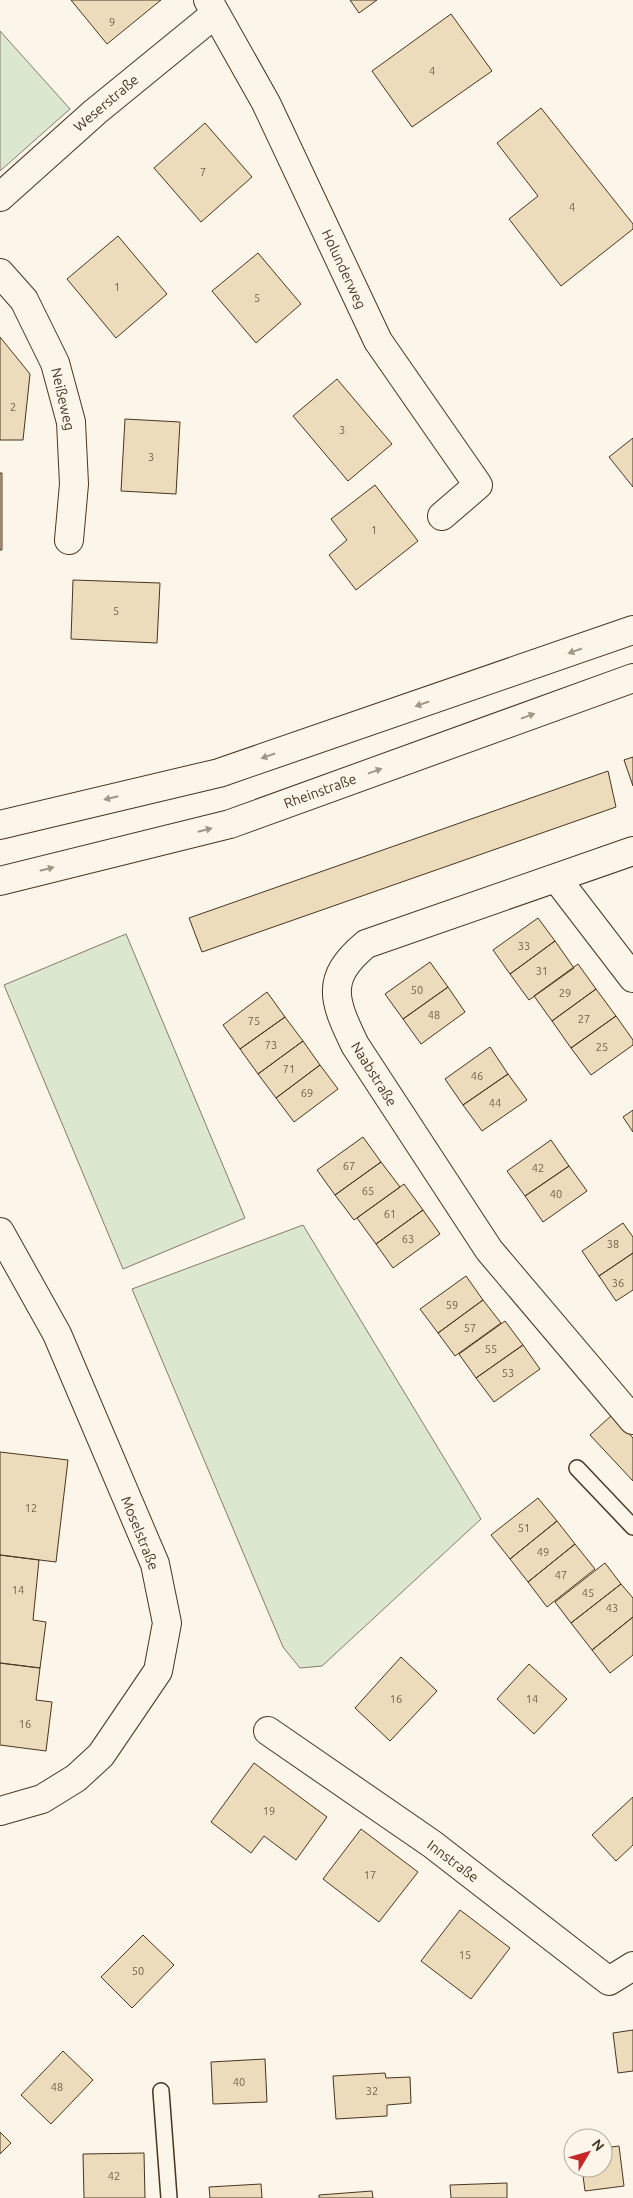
<svg xmlns="http://www.w3.org/2000/svg" width="633" height="2198" font-family="Ubuntu,sans-serif">
<rect width="100%" height="100%" fill="#fbf6e9"/>
<!-- green -->
<path fill="#dce7d0" stroke="#887966" d="M0 31 70 109 0 171Z
M126 934 245 1218 123 1269 4 985Z
M303 1225 481 1519 322 1666 300 1668 283 1647 132 1289Z"/>
<!-- building -->
<path fill="#ecdcbc" stroke="#4a3520" d="M71 0H161L107 44Z
M350 0H377L359 13Z
M451 14 492 71 412 127 372 71Z
M541 108 633 224V229L561 286 509 219 538 196 497 143Z
M205 123 252 177 201 222 154 168Z
M118 236 167 294 116 338 67 279Z
M258 253 301 304 256 343 212 291Z
M0 337 30 374 23 440H0Z
M337 379 392 444 348 481 293 416Z
M125 419 180 422 176 494 121 491Z
M633 438V487L609 457Z
M0 473H2V550H0Z
M375 485 418 541 356 590 329 555 347 540 331 519Z
M73 580 160 583 157 643 71 639Z
M633 757V786L624 760Z
M608 771 616 807 202 952 189 918Z
M538 918 555 941 510 974 493 950Z
M555 941 574 968 529 1000 510 974Z
M430 962 448 987 403 1019 385 994Z
M578 964 596 989 552 1021 534 996Z
M448 987 465 1012 421 1044 403 1019Z
M596 989 616 1016 571 1048 552 1021Z
M267 992 285 1017 240 1049 223 1025Z
M616 1016 633 1040V1045L591 1075 571 1048Z
M285 1017 303 1041 258 1074 240 1049Z
M303 1041 320 1065 276 1098 258 1074Z
M490 1047 508 1074 463 1105 445 1079Z
M320 1065 338 1089 294 1122 276 1098Z
M508 1074 527 1100 482 1131 463 1105Z
M633 1110V1132L623 1117Z
M363 1137 381 1162 335 1195 317 1170Z
M551 1140 569 1166 525 1196 507 1171Z
M381 1162 400 1187 354 1220 335 1195Z
M569 1166 587 1191 543 1222 525 1196Z
M404 1184 423 1210 376 1244 357 1218Z
M423 1210 440 1234 393 1268 376 1244Z
M623 1223 633 1237V1253L599 1276 582 1251Z
M633 1253V1290L616 1301 599 1276Z
M466 1276 483 1300 438 1333 420 1309Z
M483 1300 501 1323 455 1356 438 1333Z
M505 1321 523 1345 476 1378 459 1354Z
M523 1345 540 1369 494 1402 476 1378Z
M612 1415 633 1438V1481L590 1435Z
M0 1452 68 1460 56 1562 0 1555Z
M538 1498 557 1521 510 1559 491 1535Z
M557 1521 575 1544 528 1582 510 1559Z
M575 1544 595 1569 547 1607 528 1582Z
M0 1555 39 1560 33 1620 46 1622 40 1668 0 1663Z
M605 1563 621 1584 571 1623 555 1602Z
M621 1584 633 1598V1617L592 1650 571 1623Z
M633 1617V1655L610 1673 592 1650Z
M401 1657 437 1691 390 1741 355 1708Z
M0 1663 40 1668 36 1700 52 1702 46 1751 0 1745Z
M529 1664 567 1699 534 1734 497 1699Z
M254 1763 327 1817 296 1860 264 1836 251 1853 211 1822Z
M633 1797V1845L616 1861 592 1835Z
M361 1829 418 1872 379 1922 323 1879Z
M460 1910 510 1948 471 1999 421 1961Z
M143 1935 174 1965 132 2008 101 1977Z
M633 2030V2071L618 2073 613 2033Z
M63 2051 93 2080 51 2124 21 2095Z
M265 2059 267 2102 213 2104 211 2062Z
M385 2073 386 2078 410 2077 411 2103 387 2105V2116L336 2119 333 2076Z
M0 2132 11 2143 0 2154Z
M619 2146 624 2186 585 2191 582 2168H603V2148Z
M144 2153 145 2198H84L83 2154Z
M507 2183V2198H451L450 2185Z
M261 2184 262 2198H210L209 2187Z
M372 2191 373 2198H319V2195Z"/>
<g fill="none" stroke-linecap="round" stroke-linejoin="round">
<defs>
<path id="service" d="M577 1468 633 1527
M161 2091 169 2198"/>
<path id="minor" d="M208 0 266 103 378 341 478 485 442 516
M0 197 95 112 215 14
M0 273 24 300 55 363 71 422 74 484 69 540
M633 851 366 944C324 979 334 1001 355 1045L489 1250 633 1420
M557 879 633 978
M0 1232 57 1334 155 1564 167 1623 158 1671 101 1755 76 1778 42 1799 0 1811
M268 1731 432 1844 609 1981 633 1966"/>
<path id="tertiary" d="M0 825 219 773 633 630
M0 881 230 824 633 678"/>
</defs>
<!-- service casing -->
<use href="#service" stroke="#4a3520" stroke-width="18"/>
<!-- minor casing -->
<use href="#minor" stroke="#4a3520" stroke-width="30"/>
<!-- tertiary casing -->
<use href="#tertiary" stroke="#4a3520" stroke-width="30"/>
<!-- service -->
<use href="#service" stroke="#fbf6e9" stroke-width="15"/>
<!-- minor -->
<use href="#minor" stroke="#fbf6e9" stroke-width="28"/>
<!-- tertiary -->
<use href="#tertiary" stroke="#fbf6e9" stroke-width="28"/>
</g>
<!-- one-way arrows -->
<defs><path id="oneway-solid" d="M-6-.8H1V-3.2L6.5 0L1 3.2V.8H-6Z" transform="scale(1.25)"/></defs>
<g fill="#a29684">
<use href="#oneway-solid" transform="translate(575 651) rotate(161)"/>
<use href="#oneway-solid" transform="translate(422 704) rotate(161)"/>
<use href="#oneway-solid" transform="translate(528 716) rotate(-20)"/>
<use href="#oneway-solid" transform="translate(268 756) rotate(161)"/>
<use href="#oneway-solid" transform="translate(375 771) rotate(-20)"/>
<use href="#oneway-solid" transform="translate(111 798) rotate(167)"/>
<use href="#oneway-solid" transform="translate(205 830) rotate(-14)"/>
<use href="#oneway-solid" transform="translate(47 869) rotate(-14)"/>
</g>
<g text-anchor="middle" stroke-width="4" stroke-linejoin="round" paint-order="stroke">
<!-- number labels -->
<g font-size="11" fill="#725f47">
<text x="112" y="26">9</text>
<text x="432" y="75">4</text>
<text x="203" y="176">7</text>
<text x="572" y="211">4</text>
<text x="117" y="291">1</text>
<text x="257" y="302">5</text>
<text x="13" y="411">2</text>
<text x="342" y="434">3</text>
<text x="151" y="461">3</text>
<text x="374" y="534">1</text>
<text x="116" y="615">5</text>
<text x="524" y="950">33</text>
<text x="542" y="975">31</text>
<text x="417" y="994">50</text>
<text x="565" y="997">29</text>
<text x="434" y="1019">48</text>
<text x="584" y="1023">27</text>
<text x="254" y="1025">75</text>
<text x="271" y="1049">73</text>
<text x="602" y="1051">25</text>
<text x="289" y="1073">71</text>
<text x="477" y="1080">46</text>
<text x="307" y="1097">69</text>
<text x="495" y="1107">44</text>
<text x="349" y="1170">67</text>
<text x="538" y="1172">42</text>
<text x="368" y="1195">65</text>
<text x="556" y="1198">40</text>
<text x="390" y="1218">61</text>
<text x="408" y="1243">63</text>
<text x="613" y="1248">38</text>
<text x="618" y="1287">36</text>
<text x="452" y="1309">59</text>
<text x="470" y="1332">57</text>
<text x="491" y="1353">55</text>
<text x="508" y="1377">53</text>
<text x="31" y="1512">12</text>
<text x="524" y="1532">51</text>
<text x="543" y="1556">49</text>
<text x="561" y="1579">47</text>
<text x="18" y="1594">14</text>
<text x="588" y="1597">45</text>
<text x="612" y="1612">43</text>
<text x="396" y="1703">16</text>
<text x="532" y="1703">14</text>
<text x="25" y="1728">16</text>
<text x="269" y="1815">19</text>
<text x="370" y="1879">17</text>
<text x="465" y="1959">15</text>
<text x="138" y="1975">50</text>
<text x="239" y="2086">40</text>
<text x="57" y="2091">48</text>
<text x="372" y="2095">32</text>
<text x="114" y="2180">42</text>
</g>
<!-- street labels -->
<g font-size="14" fill="#4a3520" stroke="#fbf6e9">
<text transform="translate(106 103) rotate(-40)" y="5">Weserstraße</text>
<text transform="translate(344 269) rotate(65)" y="5">Holunderweg</text>
<text transform="translate(63 399) rotate(77)" y="5">Neißeweg</text>
<text transform="translate(320 791) rotate(-20)" y="5">Rheinstraße</text>
<text transform="translate(374 1074) rotate(58)" y="5">Naabstraße</text>
<text transform="translate(140 1533) rotate(68)" y="5">Moselstraße</text>
<text transform="translate(453 1861) rotate(37)" y="5">Innstraße</text>
</g>
</g>
<!-- north arrow -->
<g transform="translate(588 2153) rotate(52)"><circle r="24" fill="#fbf6e9" stroke="#b4a999"/>
<path d="M0-4L9 19L0 12L-9 19Z" fill="#c62828"/>
<text y="-8" font-size="14" font-weight="bold" text-anchor="middle" fill="#4a3520">N</text>
</g>
</svg>
